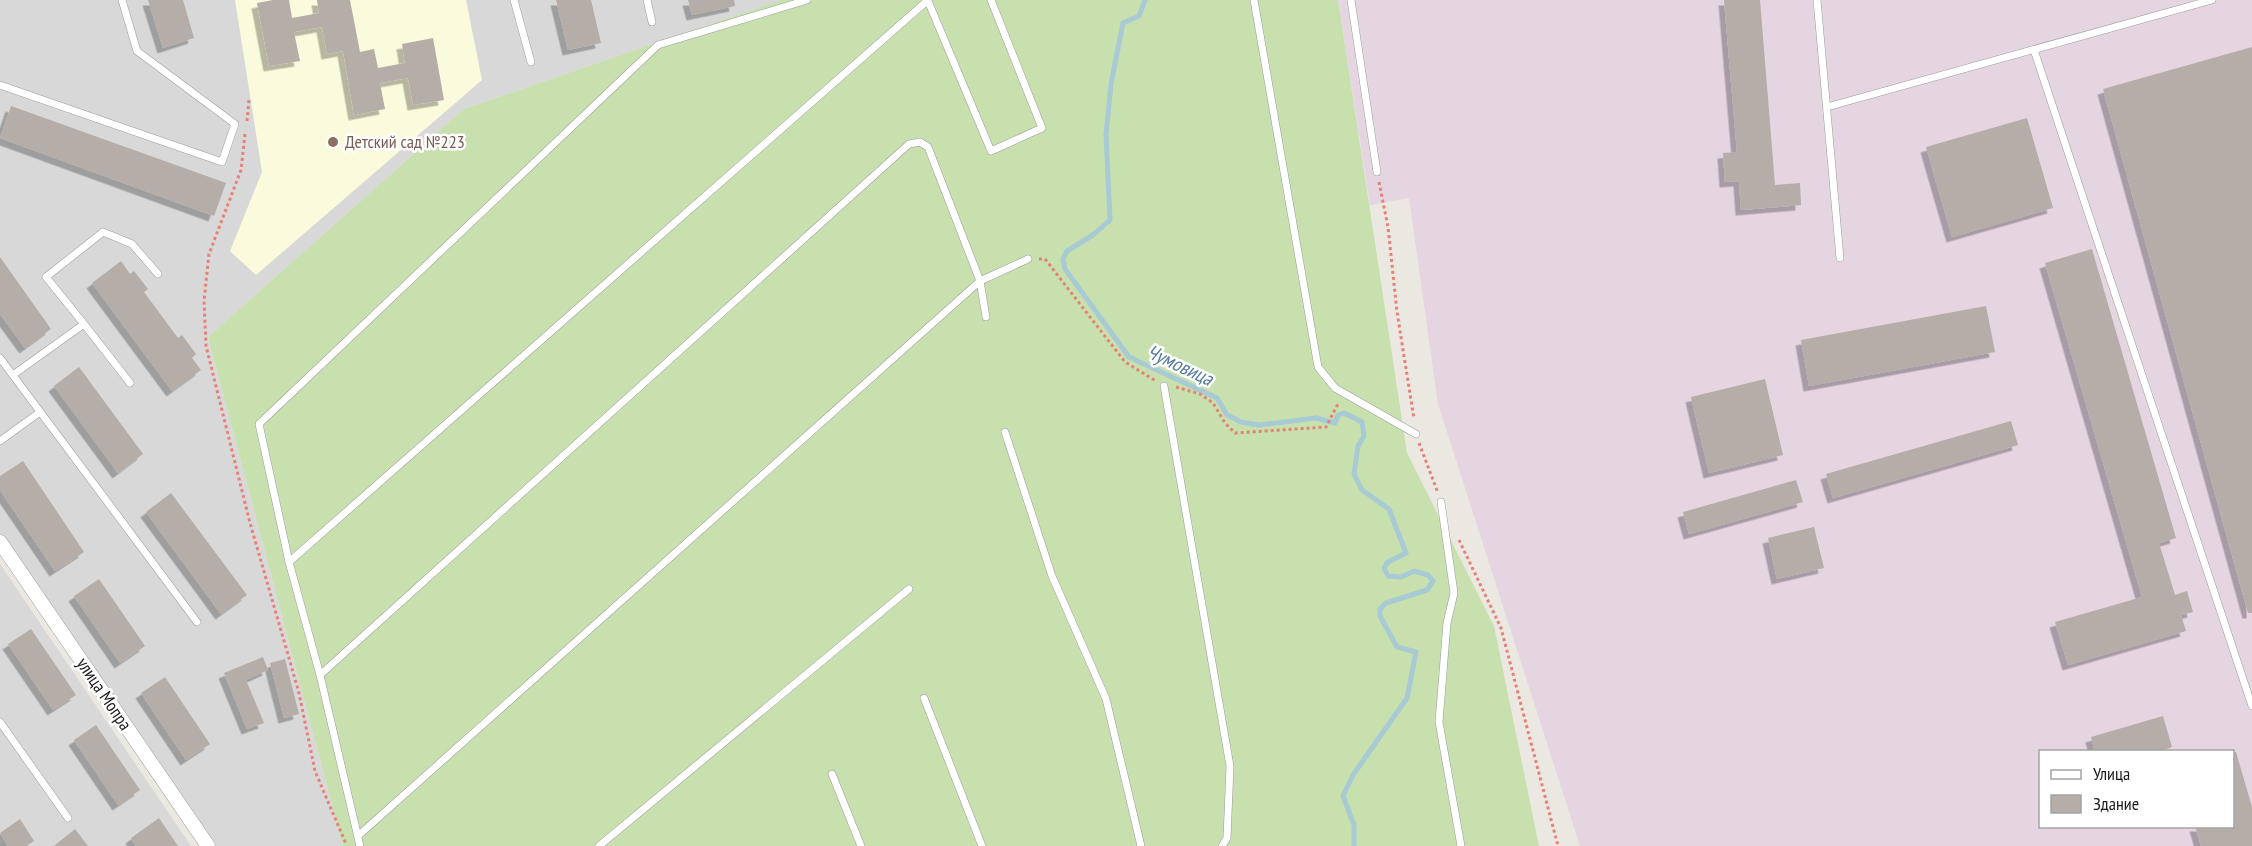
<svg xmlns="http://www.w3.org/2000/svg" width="2252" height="846" font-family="'PT Sans Narrow',sans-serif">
<defs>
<filter id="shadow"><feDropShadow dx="-5.5" dy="5.5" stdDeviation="0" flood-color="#0004"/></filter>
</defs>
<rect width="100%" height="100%" fill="#ebe8e2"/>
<!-- residential -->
<path fill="#d9d8d8" d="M0 0H781L464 109 208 337 343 846H212L0 534Z
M0 564 191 846H0Z"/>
<!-- industrial -->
<path fill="#e4d5e1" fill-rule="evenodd" d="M1338 0H2252V846H1580L1438 404 1409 198 1370 205ZM2040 752H2232V826H2040Z"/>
<!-- education -->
<path fill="#fafadc" d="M235 0H466L482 80 256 275 230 251 262 172Z"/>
<!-- grass -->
<path fill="#c7e0ad" d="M781 0H1338L1407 453 1494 626 1539 846H343L208 337 464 109Z"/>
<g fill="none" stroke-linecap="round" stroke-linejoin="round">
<!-- stream -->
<path stroke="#a7cad4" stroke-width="5" d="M1145 0 1139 16 1123 23 1111 84 1106 134 1110 220 1093 235 1067 251 1063 259 1065 269 1129 357 1217 398 1227 415 1241 422 1259 425 1316 418 1335 423 1338 415 1344 413 1362 422 1364 436 1358 446 1354 474 1362 490 1389 509 1406 553 1388 562 1384 568 1388 576 1401 577 1414 571 1428 575 1433 581 1427 590 1386 603 1380 609V616L1397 647 1416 652 1407 698 1353 775 1343 796 1354 825V846"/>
</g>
<!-- building -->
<path fill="#b4ada8" filter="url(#shadow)" d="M148 0H183L194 38 163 48Z
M273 0H289L292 18 319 13 317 0H350L360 52 374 49 378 68 405 63 402 44 433 38 444 100 413 105 408 78 380 83 385 109 354 115 343 51 327 54 322 27 294 32 300 61 269 66 257 3Z
M556 0H591L601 43 568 50Z
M688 0H734L735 6 692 15Z
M1724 0H1760L1775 185 1800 183 1801 205 1741 210 1739 181 1725 182 1723 153 1737 152Z
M2252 47V613H2248L2103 89Z
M11 106 226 183 214 216 0 138Z
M2027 118 2053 208 1952 237 1926 147Z
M2092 249 2176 538 2159 543 2175 595 2187 591 2193 612 2181 615 2186 631 2068 665 2055 622 2142 597 2045 263Z
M0 257 51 329 25 348 0 314Z
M121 261 130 274 134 271 148 289 144 292 178 338 182 335 196 354 192 358 201 370 172 391 92 283Z
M1986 306 1995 352 1809 386 1801 340Z
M79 367 143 454 118 473 54 386Z
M1765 379 1783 455 1709 473 1691 397Z
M2011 421 2018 445 1833 498 1826 474Z
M23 461 84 552 55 571 0 490V476Z
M1796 480 1803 502 1689 534 1683 512Z
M171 493 247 595 221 614 146 512Z
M1814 527 1824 568 1777 579 1768 538Z
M99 579 145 646 120 663 74 596Z
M31 629 76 695 53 710 8 644Z
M263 657 268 670 246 680 264 723 247 729 224 673Z
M285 659 299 714 284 718 270 663Z
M165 677 210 744 186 760 141 693Z
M2163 716 2172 747 2158 752H2095L2091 737Z
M96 725 140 790 118 805 74 740Z
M2236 752 2252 807V846H2201L2195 826H2232V753Z
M159 818 178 846H136L131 838Z
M20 819 34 841 26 846H8L0 833Z
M75 829 88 846H54Z"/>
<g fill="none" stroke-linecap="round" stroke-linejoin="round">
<defs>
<path id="lane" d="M514 0 531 62
M647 0 652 22
M1254 0 1318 367 1335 388 1416 434
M1351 0 1377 172
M1817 0 1840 258
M928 1 991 151 1042 128 991 0
M2034 50 2252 706
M0 85 222 162 235 124 137 51 122 0
M1827 107 2212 0
M84 324 130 383
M0 358 197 622
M13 375 84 324 46 277 103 232 132 244 158 274
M1164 386 1230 766 1227 838 1222 846
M1005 432 1052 576 1106 699 1141 846
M0 441 40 412
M1441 502 1454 593 1447 623 1439 722 1461 846
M289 562 928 0
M320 675 909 144 920 142 928 147 980 281 986 317
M924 698 982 846
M0 722 68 818
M832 774 861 846
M359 835 980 281 1028 259
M360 846 320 675 289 562 259 424 658 45 807 0
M599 846 909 589"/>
<path id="street" d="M0 542 208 846"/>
</defs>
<!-- lane casing -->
<use href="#lane" stroke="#9c9c9c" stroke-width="8"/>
<!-- street casing -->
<use href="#street" stroke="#9c9c9c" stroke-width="15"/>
<!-- path -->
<path stroke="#e78177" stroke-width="3" stroke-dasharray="3 3" stroke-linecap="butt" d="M247 121 249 100
M245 134 241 170 209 254 204 301 206 346 250 523 299 693 315 771 346 844
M1379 182 1388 227 1397 312 1414 419
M1039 259H1045L1125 362 1156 381
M1176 387 1200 394 1213 403 1225 423 1235 433 1326 427 1339 402
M1419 443 1438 493
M1459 540 1501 628 1558 846"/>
<!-- lane -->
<use href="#lane" stroke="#fff" stroke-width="7"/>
<!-- street -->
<use href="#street" stroke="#fff" stroke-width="14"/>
</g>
<!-- markers -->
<circle fill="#8d6e63" stroke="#fff" stroke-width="2" cx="333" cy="142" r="6"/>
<g text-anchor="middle" stroke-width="5" stroke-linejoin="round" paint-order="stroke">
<!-- education labels -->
<g font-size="18" fill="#785e54" stroke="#fff" text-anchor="start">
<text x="345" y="148">Детский сад №223</text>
</g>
<!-- street labels -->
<g font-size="18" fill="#1b1b1b" stroke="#fff">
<text transform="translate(104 694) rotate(56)" y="6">улица Мопра</text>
</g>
<!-- water labels -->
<g font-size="20" font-style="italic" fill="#557a9e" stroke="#fff">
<text transform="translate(1180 365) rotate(25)" y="7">Чумовица</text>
</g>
</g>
<!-- legend -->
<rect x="2039" y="750" width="195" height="78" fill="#ffffff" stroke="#a4a4a4" stroke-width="1.5"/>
<rect x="2051" y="770" width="30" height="9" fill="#ffffff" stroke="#a4a4a4" stroke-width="1.5"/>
<text x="2093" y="780" font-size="18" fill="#1b1b1b">Улица</text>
<rect x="2051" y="795" width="30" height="18" fill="#b4ada8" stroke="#a4a4a4" stroke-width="1.5"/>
<text x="2093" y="810" font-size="18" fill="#1b1b1b">Здание</text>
</svg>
